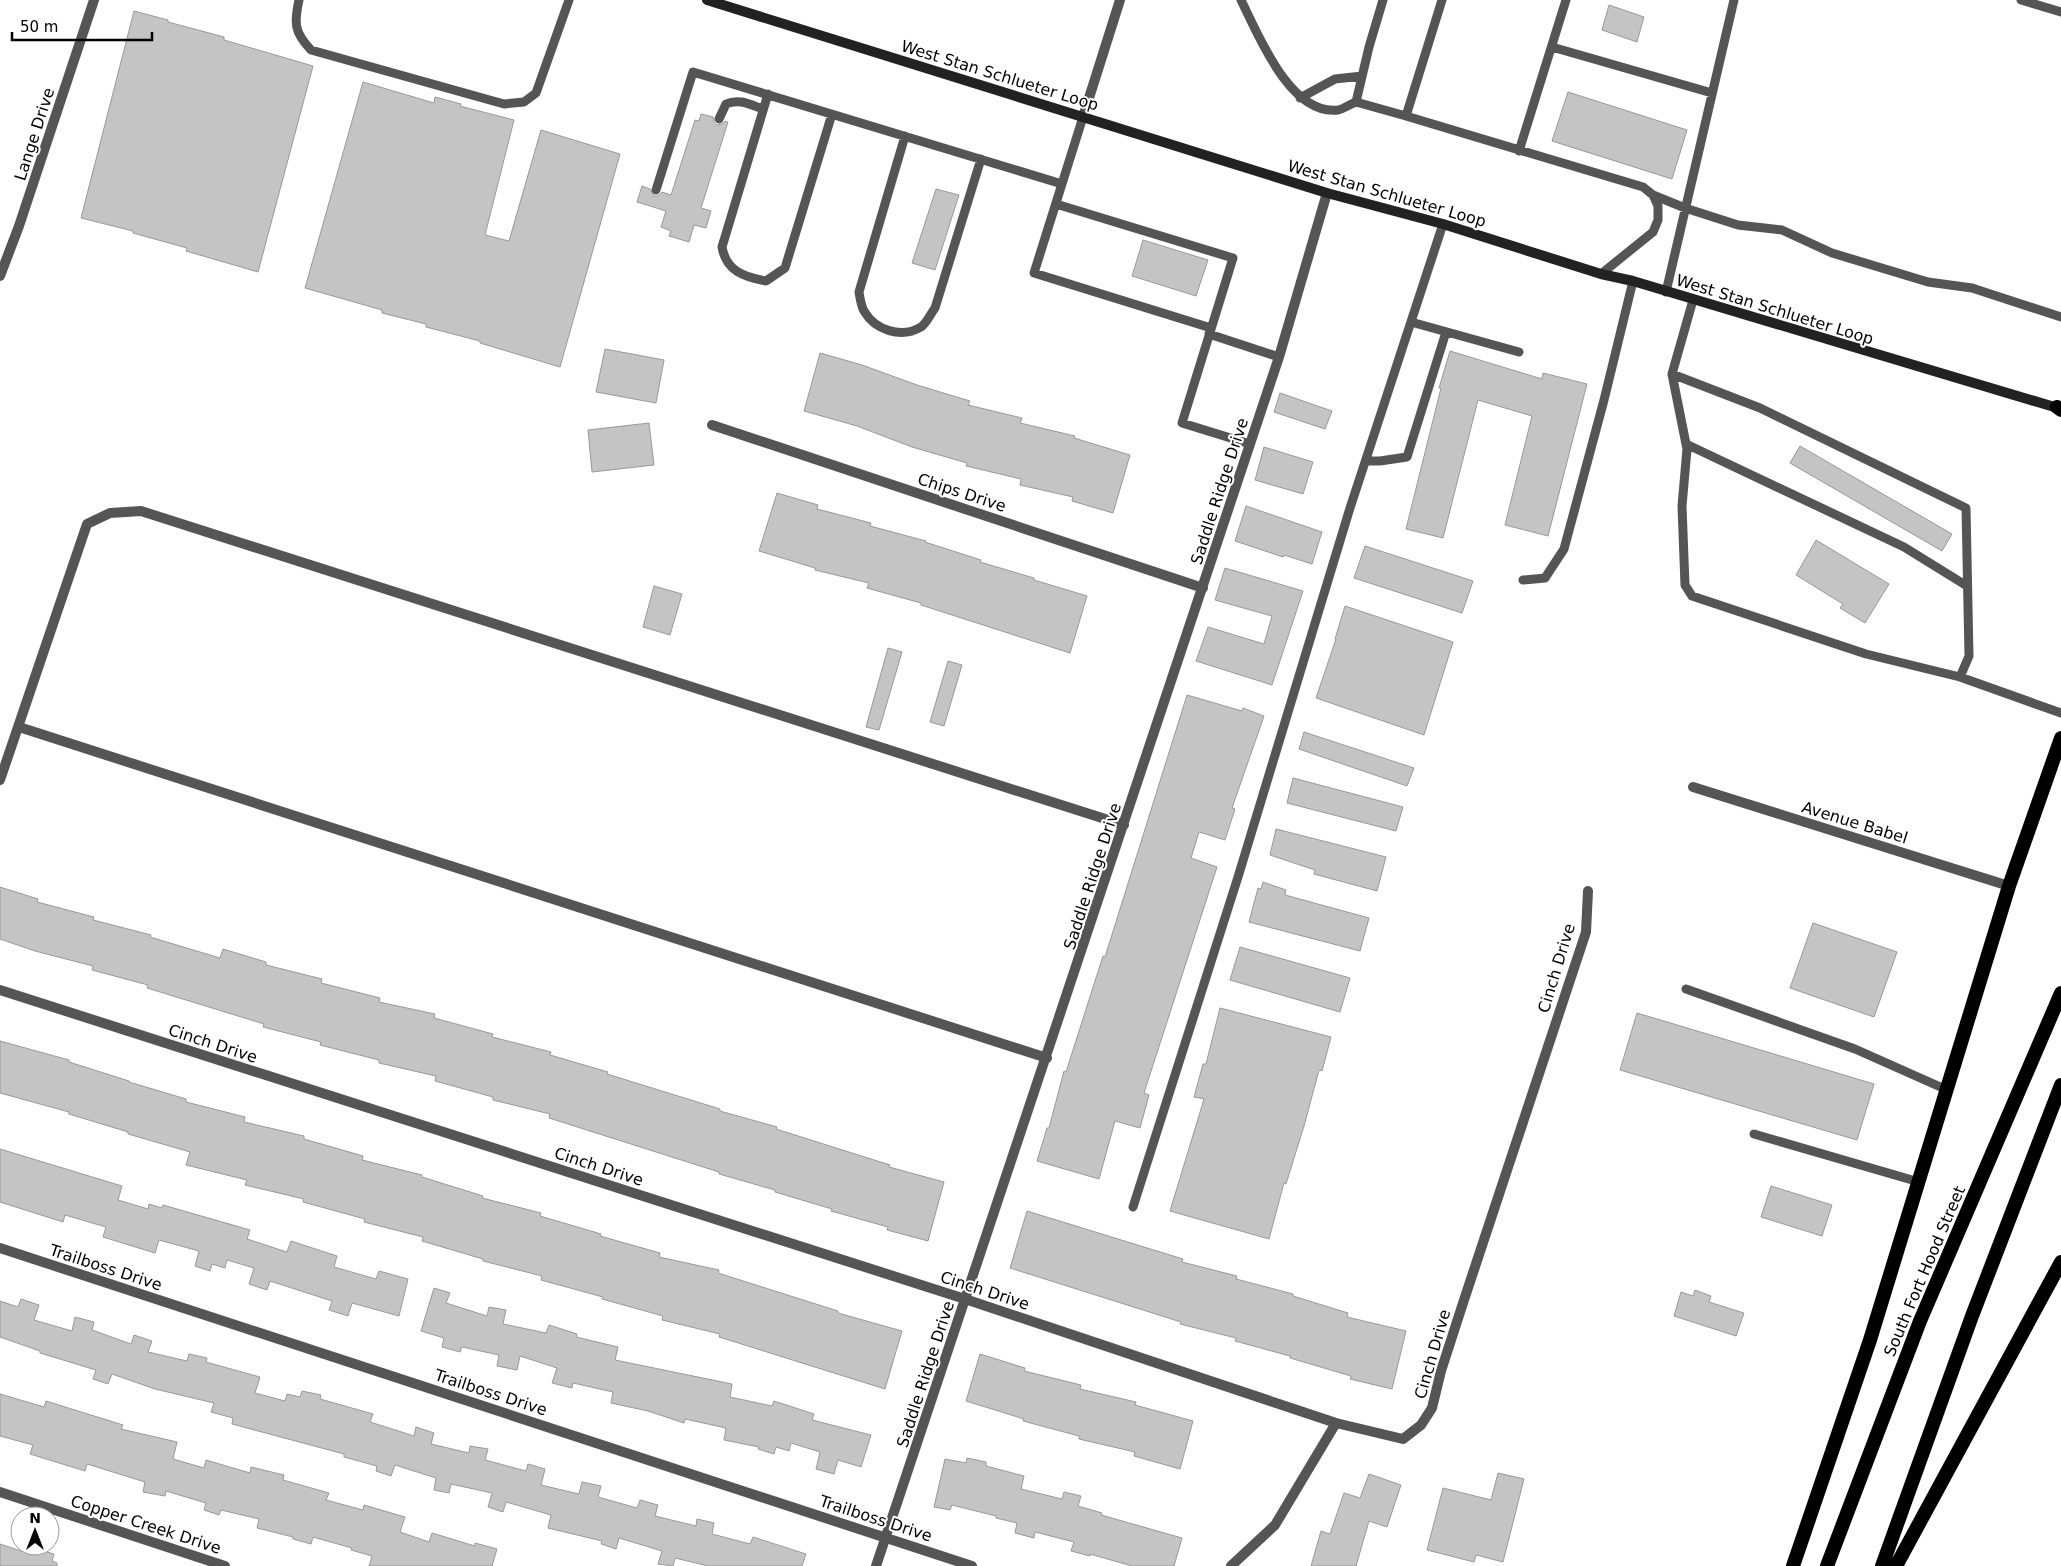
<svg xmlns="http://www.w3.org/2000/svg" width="2061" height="1566" font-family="'DejaVu Sans',sans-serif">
<rect width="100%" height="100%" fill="#fff"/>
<!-- building -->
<path fill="#c4c4c4" stroke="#999" d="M1609 5 1644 17 1637 42 1602 30Z
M134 11 168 20V22L224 37V40L313 66 258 272 186 251 187 248 133 233V231L81 218Z
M363 82 434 103 435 97 461 104 460 106 514 120 485 235 509 241 541 130 620 154 560 367 480 343V341L426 327V324L382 313V310L305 288Z
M1568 92 1687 130 1672 179 1552 141Z
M701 114 713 117 714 122 717 125 722 124 725 121 728 122 701 208 711 211 706 228 694 225 689 242 669 236 671 231 661 227 666 211 637 202 642 186 650 189 654 196H658L662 192 671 195 695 120 699 121Z
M936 189 959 195 935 270 912 263Z
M1143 240 1208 260 1196 296 1132 276Z
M605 349 664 360 656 403 596 392Z
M1450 351 1542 379 1543 373 1587 384 1548 536 1505 525 1532 416 1478 400 1443 538 1406 529 1441 388H1439Z
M820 353 862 365 917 385 970 401 968 405 1022 418 1020 423 1075 436 1074 438 1130 455 1113 513 1072 501 1073 497 1020 485 1021 479 966 466 967 463 912 447 857 426 804 411Z
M1280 393 1332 411 1325 429 1274 412Z
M649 423 654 465 592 472 588 430Z
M1800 446 1952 534 1942 551 1790 463Z
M1264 447 1313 462 1303 494 1255 480Z
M777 493 818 505 817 509 871 523 870 526 926 541 925 542 981 560 980 562 1034 578V580L1087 596 1070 653 921 605V603L867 588 869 583 815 570V568L759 551Z
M1246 506 1322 532 1312 564 1284 555 1283 557 1235 541Z
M1816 540 1889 584 1865 623 1840 608 1843 604 1796 575Z
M1365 546 1473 581 1462 613 1354 578Z
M1225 568 1303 591 1272 685 1196 661 1208 627 1264 644 1272 616 1215 600Z
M654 586 682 594 670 635 643 627Z
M1345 606 1453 642 1424 735 1316 698 1336 639H1335Z
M888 648 902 652 879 730 866 727Z
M948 661 962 665 944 726 930 722Z
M1187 695 1242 711 1243 708 1264 716 1232 808 1235 809 1225 840 1199 832 1191 858 1217 867 1144 1093 1149 1095 1140 1128 1115 1121 1099 1179 1037 1161 1047 1128H1049L1064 1071 1066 1072 1103 956 1105 957Z
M1304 732 1414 768 1407 786 1299 749Z
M1293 778 1403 807 1396 831 1287 803Z
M1276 829 1386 857 1377 891 1314 874 1315 870 1270 855Z
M1263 882 1286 890 1285 895 1369 918 1360 951 1249 922 1258 888 1261 889Z
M0 887 38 899 37 902 94 917 93 920 151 935 150 937 220 958 223 949 266 962V965L322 979 321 983 380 998 379 1002 435 1014 434 1018 493 1034 492 1037 551 1052 550 1055 608 1072 607 1074 720 1109V1111L777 1127 776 1129 890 1165 889 1167 944 1182 928 1241 887 1230 888 1227 831 1211 832 1209 775 1192V1190L719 1174V1172L549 1118 550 1114 493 1100V1097L435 1081 436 1076 379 1063V1060L320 1045 321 1042 263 1027 264 1024 147 988 148 985 92 970 93 966 35 951 0 939Z
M1813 923 1897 952 1874 1017 1790 988Z
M1240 947 1350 978 1340 1012 1230 980Z
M1220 1008 1331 1037 1322 1071 1319 1070 1304 1126 1286 1184 1284 1183 1269 1239 1170 1211 1204 1099 1194 1097 1203 1064H1206Z
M1637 1013 1874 1084 1857 1140 1620 1070Z
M0 1041 69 1060V1062L129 1081V1082L186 1099V1102L245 1117 244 1122 304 1136V1139L363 1156 362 1160 422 1175V1177L483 1196 482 1198 541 1213 540 1216 601 1234 600 1236 660 1253 659 1257 719 1270 718 1273 838 1311V1313L902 1331 885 1389 719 1337 720 1334 662 1320 663 1316 602 1299 603 1297 541 1280 542 1276 483 1261V1259L422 1241 423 1237 364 1222 365 1219 303 1202 304 1199 245 1185 247 1180 186 1165 190 1152 128 1134V1132L69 1114V1112L0 1093Z
M0 1149 122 1186 118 1200 148 1209 149 1204 162 1208 163 1205 250 1230 247 1239 287 1252 291 1241 337 1256 334 1267 376 1279 379 1271 408 1279 399 1316 352 1303 348 1316 329 1310 332 1301 270 1281 267 1290 249 1284 254 1268 227 1260 225 1268 212 1264 210 1271 195 1266 199 1251 159 1240 155 1253 103 1237 106 1227 65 1215 63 1222 0 1202Z
M1771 1186 1832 1205 1822 1236 1761 1217Z
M1027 1211 1183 1259 1182 1262 1237 1276 1236 1279 1293 1294V1296L1348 1313 1347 1317 1406 1331 1392 1389 1350 1379 1351 1376 1290 1358V1356L1235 1341 1236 1338 1180 1324 1181 1322 1010 1268Z
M434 1288 450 1293 446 1303 487 1316 489 1307 506 1310 503 1324 546 1333 549 1325 577 1334 576 1337 618 1347 615 1360 732 1384 730 1397 772 1406 774 1401 814 1414 812 1420 871 1435 861 1467 838 1460 834 1474 816 1469 820 1452 791 1443 789 1451 776 1447 774 1454 758 1449 759 1447 724 1440 726 1428 685 1419 684 1423 648 1411 611 1403 613 1392 573 1383 572 1388 552 1383 557 1368 520 1356 517 1370 497 1366 499 1355 462 1347 460 1352 442 1347 444 1338 421 1331Z
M1695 1290 1711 1296 1709 1302 1744 1313 1736 1336 1674 1316 1681 1292 1693 1296Z
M21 1299 39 1305 34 1320 72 1331 75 1317 94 1322 92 1330 131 1344 134 1335 152 1341 148 1352 187 1361 189 1354 207 1358 206 1362 260 1377 255 1393 285 1401 287 1394 300 1397 302 1391 321 1395 320 1399 373 1414 370 1422 414 1436 416 1427 434 1433 431 1444 469 1453 470 1446 488 1449 485 1460 526 1471 528 1464 545 1469 541 1485 579 1494 582 1482 601 1486 598 1497 637 1508 640 1500 658 1505 655 1516 696 1526 697 1519 714 1523 712 1534 750 1544 753 1537 806 1554 802 1566H708L675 1558 673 1566 658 1564 662 1551 619 1538 616 1549 601 1544 602 1541 548 1528 551 1515 506 1502 503 1512 488 1507 492 1493 451 1484 449 1493 434 1490 436 1478 395 1465 391 1476 376 1471 377 1466 344 1457V1454L232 1424 233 1418 211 1412 214 1403 155 1389 112 1374 108 1384 93 1379 96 1370 40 1353V1351L0 1337V1301L18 1307Z
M980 1354 1025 1368 1024 1371 1081 1385 1080 1389 1136 1402 1135 1405 1193 1421 1180 1469 1134 1456 1135 1452 1079 1439V1436L1023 1421 1024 1419 966 1401Z
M0 1394 44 1407 46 1401 123 1425 121 1429 177 1442 173 1459 204 1468 206 1460 250 1473 251 1467 284 1475 283 1480 329 1493 326 1500 363 1510 364 1505 405 1517 400 1532 429 1542 432 1533 475 1546V1543L497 1549 492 1566H369L372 1556 351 1550 352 1548 313 1537 311 1544 293 1539V1537L257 1528 259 1519 221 1510 219 1515 204 1510 206 1503 166 1491 165 1496 143 1492 145 1482 87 1464 85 1471 30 1454 33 1445 0 1436Z
M967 1458 986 1462V1466L1024 1476 1021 1489 1062 1499 1064 1492 1081 1496 1078 1506 1102 1513 1101 1515 1182 1538 1174 1566H1132L1090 1554V1556L1071 1551 1074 1542 1035 1532 1034 1538 1015 1533 1017 1523 996 1518V1516L952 1505 950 1510 934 1507 945 1459 966 1463Z
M1498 1473 1524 1479 1503 1562 1476 1555 1474 1562 1427 1550 1443 1488 1491 1500Z
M1369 1474 1401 1485 1387 1527 1369 1521 1356 1566H1311L1321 1531 1330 1534 1344 1493 1360 1498Z
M0 1544 34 1555 36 1549 54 1554 52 1561 57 1563V1566H0Z"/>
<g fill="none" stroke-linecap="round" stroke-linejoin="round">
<!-- service -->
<path stroke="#555" stroke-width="9" d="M299 0C294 23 294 32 311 50L504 104 524 102 536 93 569 0
M1241 0C1258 34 1290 116 1338 110 1344 109 1350 104 1356 102L1406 116
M1442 0 1406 116 1643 187 1653 195 1658 206V220L1653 232 1601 274
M2021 0 2061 12
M1552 47 1712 93
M768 94 722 247C726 271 744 277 766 281L785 268 832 114
M1300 98 1335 79 1362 76
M1356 102 1369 47 1383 0
M1083 117 1034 273 1211 328
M719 119 726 104C739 98 751 105 763 109
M905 136 859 292C860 298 861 306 864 311 875 330 901 339 921 327 927 323 931 313 935 308L981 159
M1519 151 1566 0
M656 190 693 72 1062 184
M1653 195 1685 208 1738 225 1782 230 1832 253 1928 282 1972 288 2061 317
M1056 204 1233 258 1182 423 1250 444
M1666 292 1734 0
M1693 300 1672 374 1687 449 1682 506 1685 585 1692 596 1866 654 1960 677 2061 713
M1411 322 1519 352
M1209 334 1279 357
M1672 374 1760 408 1966 508 1969 656 1960 677
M1686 444 1904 547 1967 586
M1366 461H1380L1407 457 1446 332
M1523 580 1545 578 1564 549 1604 400 1633 281
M1686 989 1855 1049 1945 1089
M1754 1134 1919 1182
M1133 1207 1238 877 1350 508 1443 224"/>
<!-- minor -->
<path stroke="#555" stroke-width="10" d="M0 276 19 226 94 0
M712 425 1203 588
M19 727 1047 1058
M0 780 87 524 110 513 141 511 1124 825
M1693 787 2009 886
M0 990 965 1299 1336 1423 1403 1439 1421 1425 1432 1408 1441 1371 1463 1303 1586 932 1588 891
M0 1248 972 1566
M0 1492 225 1566
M876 1566 1279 357 1327 193
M1231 1566 1275 1525 1336 1423"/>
<!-- tertiary -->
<path stroke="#555" stroke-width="10" d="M1083 117 1120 0"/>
<!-- secondary -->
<path stroke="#222" stroke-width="10" d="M707 0 1327 193 1443 224 1601 274 1633 281 2061 409"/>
<!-- trunk -->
<path stroke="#000" stroke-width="14" d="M2057 407 2061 410
M1793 1566 1870 1340 2009 886 2061 738
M1827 1566 1920 1321 2061 993
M1882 1566 1972 1316 2061 1085
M1896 1566 2061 1262"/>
</g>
<g text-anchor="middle" stroke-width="4" stroke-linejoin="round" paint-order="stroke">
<!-- street labels -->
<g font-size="16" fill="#000" stroke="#fff">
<text transform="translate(1000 75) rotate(17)" y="6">West Stan Schlueter Loop</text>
<text transform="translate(34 134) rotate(-72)" y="6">Lange Drive</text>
<text transform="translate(1387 193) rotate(16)" y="6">West Stan Schlueter Loop</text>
<text transform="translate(1775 309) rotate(17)" y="6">West Stan Schlueter Loop</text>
<text transform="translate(1219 491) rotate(-72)" y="6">Saddle Ridge Drive</text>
<text transform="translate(962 492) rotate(18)" y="6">Chips Drive</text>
<text transform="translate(1855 822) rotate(17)" y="6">Avenue Babel</text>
<text transform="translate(1092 876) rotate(-72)" y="6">Saddle Ridge Drive</text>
<text transform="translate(1556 968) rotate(-73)" y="6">Cinch Drive</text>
<text transform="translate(213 1043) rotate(18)" y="6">Cinch Drive</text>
<text transform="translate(599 1166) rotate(18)" y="6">Cinch Drive</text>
<text transform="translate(106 1267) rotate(18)" y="6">Trailboss Drive</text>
<text transform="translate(1924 1271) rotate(-67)" y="6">South Fort Hood Street</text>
<text transform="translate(985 1290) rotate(18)" y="6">Cinch Drive</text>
<text transform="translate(1432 1354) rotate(-74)" y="6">Cinch Drive</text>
<text transform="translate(925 1374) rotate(-72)" y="6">Saddle Ridge Drive</text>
<text transform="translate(491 1392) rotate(18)" y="6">Trailboss Drive</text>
<text transform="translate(876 1518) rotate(18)" y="6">Trailboss Drive</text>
<text transform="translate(146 1524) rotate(18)" y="6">Copper Creek Drive</text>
</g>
</g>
<!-- north arrow -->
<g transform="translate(35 1531)"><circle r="24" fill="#ffffff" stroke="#999999"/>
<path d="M0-4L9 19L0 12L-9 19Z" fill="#000000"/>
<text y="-8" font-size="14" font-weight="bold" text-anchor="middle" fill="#000000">N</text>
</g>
<!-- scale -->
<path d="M12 32v8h140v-8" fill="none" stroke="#000000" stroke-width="2.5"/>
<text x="20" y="32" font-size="15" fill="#000000" stroke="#ffffff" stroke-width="4" paint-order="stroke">50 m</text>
</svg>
